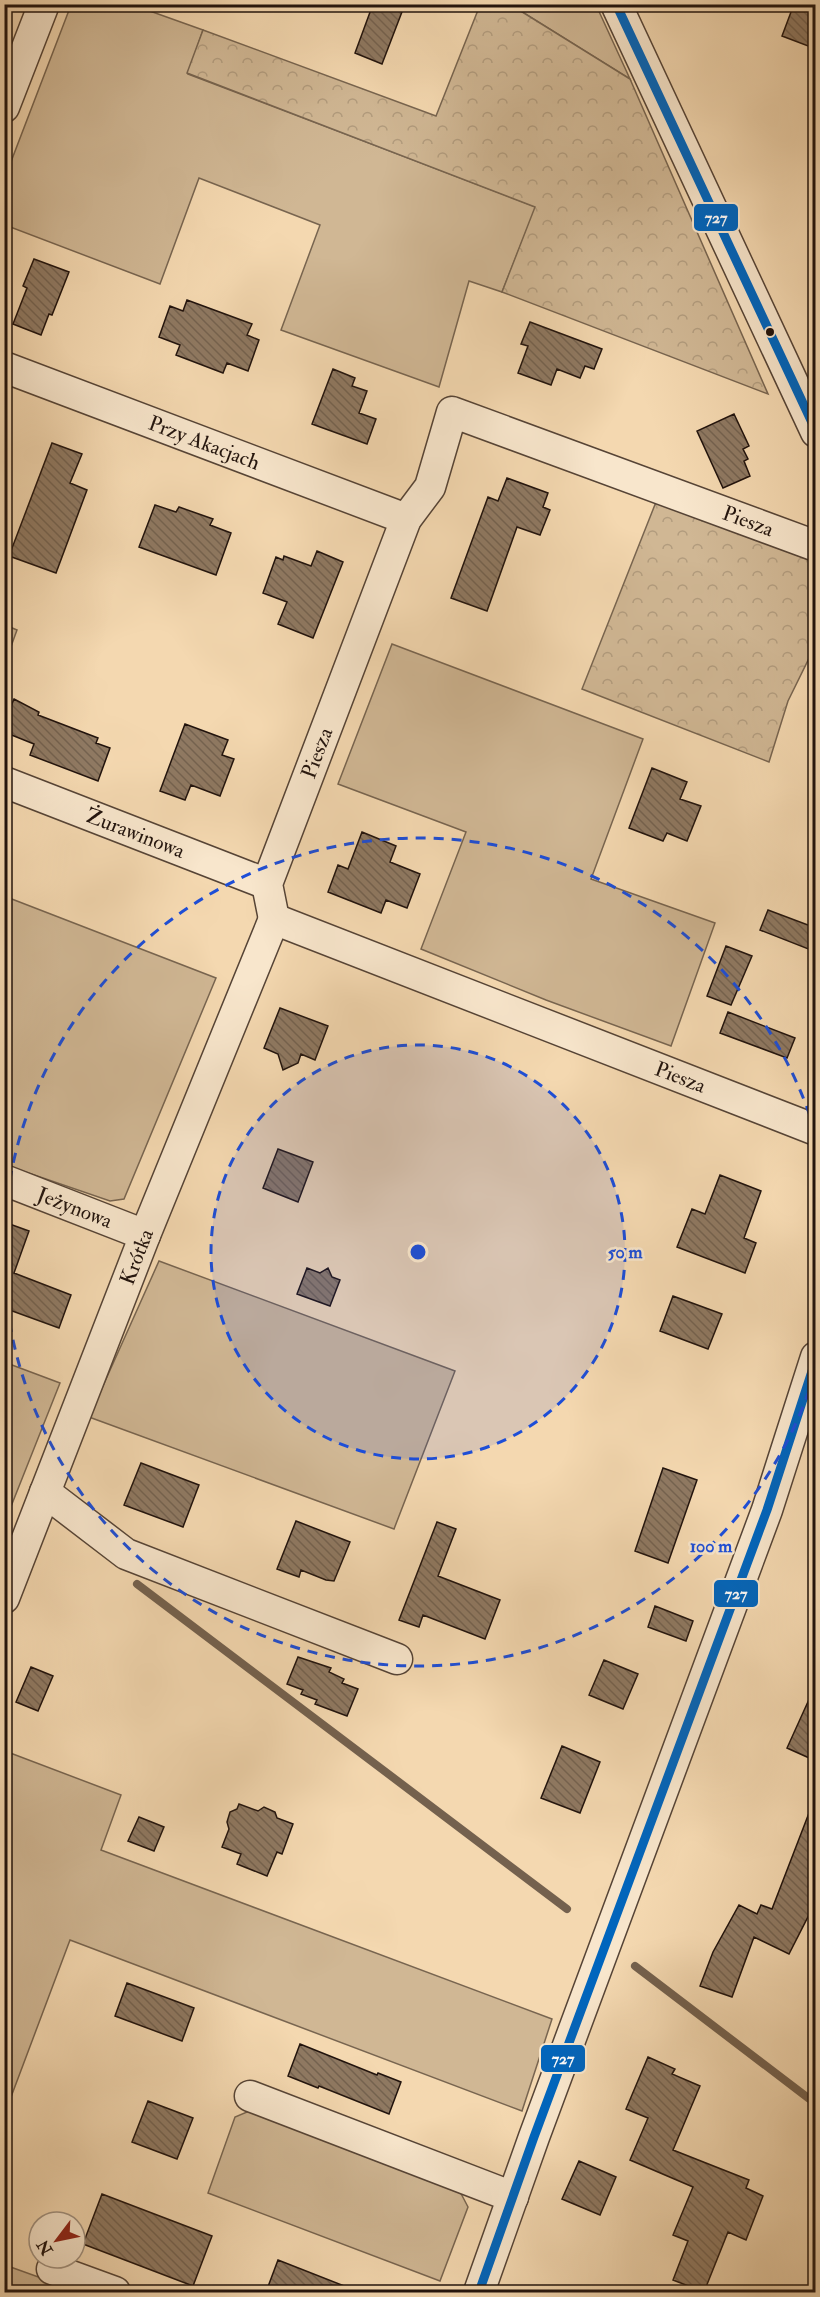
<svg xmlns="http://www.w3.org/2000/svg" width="820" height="2297" font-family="'IM FELL Double Pica',serif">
<defs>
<pattern id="forest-crowns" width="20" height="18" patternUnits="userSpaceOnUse" patternTransform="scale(1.5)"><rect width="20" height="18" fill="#d0b794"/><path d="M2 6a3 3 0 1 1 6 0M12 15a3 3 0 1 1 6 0" fill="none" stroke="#b29c7e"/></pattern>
<pattern id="building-back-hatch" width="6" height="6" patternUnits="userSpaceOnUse" patternTransform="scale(1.5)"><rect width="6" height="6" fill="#8f7962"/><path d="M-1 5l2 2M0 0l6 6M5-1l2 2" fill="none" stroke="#74624f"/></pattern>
</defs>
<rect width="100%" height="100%" fill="#f4d8b0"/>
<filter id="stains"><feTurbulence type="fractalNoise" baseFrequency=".00333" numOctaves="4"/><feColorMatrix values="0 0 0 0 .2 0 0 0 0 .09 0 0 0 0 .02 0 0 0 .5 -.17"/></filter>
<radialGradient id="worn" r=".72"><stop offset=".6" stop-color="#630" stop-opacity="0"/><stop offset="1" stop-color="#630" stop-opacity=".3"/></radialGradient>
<!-- green -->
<path fill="#d0b794" stroke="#786550" stroke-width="1.5" d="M71 5H133L203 30 188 74 536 207 502 292 469 281 439 387 281 330 320 225 199 178 160 284 5 225 4 180Z
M511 5H596L630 79Z
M5 625 17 630 5 663Z
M392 644 643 739 591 879 715 923 671 1046 546 1000 421 949 466 832 338 784Z
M4 896 216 978 124 1199 110 1201 5 1165Z
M159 1261 455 1371 394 1529 89 1417Z
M4 1362 60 1383 8 1514 5 1516Z
M5 1751 121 1795 101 1850 552 2019 522 2111 70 1940 5 2113Z
M254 2109 456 2184 468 2207 440 2281 208 2193 235 2117Z
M5 2265 80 2292H5Z"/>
<!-- forest -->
<path fill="url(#forest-crowns)" stroke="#786550" stroke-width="1.5" d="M480 5H511L630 79 768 394 502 292 535 207 187 73 203 30 436 116Z
M656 502 813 561 815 566V646L788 701 769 762 582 689Z"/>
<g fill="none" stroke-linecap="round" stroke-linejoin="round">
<!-- stream -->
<path stroke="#74614e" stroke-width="8" d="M137 1584 567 1909
M635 1966 816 2104"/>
</g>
<!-- building -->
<path fill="url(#building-back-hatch)" stroke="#21130d" stroke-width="1.5" d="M373 4H405L382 64 355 53Z
M794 4H816V49L782 36Z
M34 259 69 272 52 315 49 314 41 335 13 324 27 288 23 286Z
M187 300 252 324 247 335 259 340 248 371 227 363 223 373 176 355 180 345 159 337 170 306 183 311Z
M530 322 602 349 594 369 585 366 580 378 557 369 551 385 518 373 528 346 521 344Z
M333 369 355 378 352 386 367 391 359 413 376 419 367 444 312 424Z
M734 414 749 446 743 449 748 459 744 461 750 476 723 488 697 431Z
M52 443 82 454 70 483 87 490 56 573 9 556Z
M507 478 548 493 543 507 550 510 540 535 517 527 487 611 451 598 488 497 498 501Z
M155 505 176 512 179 507 213 519 210 525 231 533 216 575 139 547Z
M317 551 343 562 313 638 278 624 287 602 263 593 276 557 283 560 284 556 311 566Z
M14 699 39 712 38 715 98 738 96 743 110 748 98 781 30 755 34 744 4 732V723Z
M185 724 228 740 222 755 234 759 220 796 191 785 185 800 160 791Z
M652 768 687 782 680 799 701 806 687 841 667 833 663 841 629 828Z
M362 832 396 846 390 862 420 874 407 908 386 900 381 913 328 892 338 865 348 869Z
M768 910 816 928V952L760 930Z
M726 946 752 956 731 1005 707 996Z
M280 1008 328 1026 315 1060 301 1054 298 1063 283 1070 278 1054 264 1048Z
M728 1012 795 1038 787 1058 720 1033Z
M278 1149 313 1162 298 1202 263 1188Z
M720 1175 761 1191 744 1238 756 1243 745 1273 677 1247 692 1209 705 1214Z
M4 1222 29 1231 14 1273 71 1295 59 1328 4 1308 7 1293 4 1292Z
M307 1268 320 1273 328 1268 332 1277 340 1280 330 1306 297 1294Z
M673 1296 722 1314 708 1349 660 1331Z
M141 1463 199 1485 183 1527 124 1505Z
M663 1468 697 1480 668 1563 635 1551Z
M296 1521 350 1542 334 1581 326 1580 301 1570 299 1577 277 1569Z
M437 1522 456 1529 438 1576 500 1600 485 1639 423 1615 419 1627 399 1620Z
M655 1606 693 1621 686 1641 648 1627Z
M298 1657 331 1668 329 1672 344 1679 342 1683 358 1689 347 1716 315 1704 317 1700 301 1694 303 1690 287 1684Z
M604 1660 638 1674 623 1709 589 1695Z
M31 1667 53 1676 38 1711 16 1702Z
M816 1684V1761L787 1748Z
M562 1746 600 1762 580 1813 541 1798Z
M814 1800 816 1801V1861L810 1875 816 1878V1901L789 1954 754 1937 732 1997 700 1986 713 1952 739 1905 757 1914 761 1905 772 1909Z
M239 1804 258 1811 264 1807 275 1812 277 1818 293 1824 282 1854 277 1852 267 1876 237 1864 241 1854 222 1847 229 1829 227 1822 230 1812 237 1809Z
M139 1817 164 1827 154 1851 128 1841Z
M127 1983 194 2008 182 2041 115 2016Z
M300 2044 377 2075 378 2073 401 2082 389 2114 319 2086 318 2088 288 2076Z
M648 2057 675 2069 672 2074 700 2086 673 2150 749 2180 746 2188 763 2196 746 2240 728 2232 704 2292 673 2280 688 2241 673 2235 693 2187 630 2160 648 2118 626 2109Z
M148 2101 193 2118 177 2159 132 2142Z
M579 2161 616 2177 600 2215 562 2199Z
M102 2194 212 2236 193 2286 83 2244Z
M278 2260 357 2291V2292H266Z"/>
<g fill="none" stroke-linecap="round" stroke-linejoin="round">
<defs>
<g id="minor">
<path d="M616 4 816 432"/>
<path d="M4 107 44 4"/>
<path id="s1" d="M4 367 406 519"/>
<path id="s2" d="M4 782 267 884"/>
<path id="s3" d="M274 919 267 884 406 519 430 487 452 412 816 546"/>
<path id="s4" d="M274 919 816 1130"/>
<path id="s5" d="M4 1180 145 1235"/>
<path d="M45 1492 126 1554 397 1659"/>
<path id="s6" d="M4 1598 145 1235 274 919"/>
<path d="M250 2096 513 2197"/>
<path d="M52 2269 115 2292"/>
<path d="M479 2292 534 2137 767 1510 816 1357"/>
</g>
</defs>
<!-- minor casing -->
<use href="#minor" stroke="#564436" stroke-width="33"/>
<!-- minor -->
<use href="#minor" stroke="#f8e6cc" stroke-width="30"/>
<defs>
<path id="bus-1" d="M616 4 816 431
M479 2292 534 2137 767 1510 816 1359"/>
</defs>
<!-- bus-1 casing -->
<use href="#bus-1" stroke="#f8e6cc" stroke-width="14"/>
<!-- bus-1 -->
<use href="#bus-1" stroke="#0065bd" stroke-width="9"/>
</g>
<!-- distance rings -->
<circle cx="418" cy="1252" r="207" fill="#1d4ed8" fill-opacity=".12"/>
<g fill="none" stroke="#1d4ed8" stroke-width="3" stroke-dasharray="10 8">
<circle cx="418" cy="1252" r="207"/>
<path d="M815 1373A415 415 0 0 1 5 1288M5 1216A415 415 0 0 1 815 1131"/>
</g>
<!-- markers -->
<circle fill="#21130d" stroke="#f8e6cc" stroke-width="2" cx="770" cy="332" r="5"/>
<g text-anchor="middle" stroke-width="5" stroke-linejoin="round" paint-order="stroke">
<!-- street labels -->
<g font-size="21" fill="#21130d" stroke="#f8e6cc">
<text dy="7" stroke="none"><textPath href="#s1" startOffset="214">Przy Akacjach</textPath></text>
<text dy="7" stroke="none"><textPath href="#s3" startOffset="860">Piesza</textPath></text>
<text dy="7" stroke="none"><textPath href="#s3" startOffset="176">Piesza</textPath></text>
<text dy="7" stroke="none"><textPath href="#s2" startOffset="141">Żurawinowa</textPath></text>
<text dy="7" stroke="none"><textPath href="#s4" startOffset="436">Piesza</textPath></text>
<text dy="7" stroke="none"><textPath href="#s5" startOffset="76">Jeżynowa</textPath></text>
<text dy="7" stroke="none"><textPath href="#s6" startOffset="366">Krótka</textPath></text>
</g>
</g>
<circle cx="418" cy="1252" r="9" fill="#1d4ed8" stroke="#f8e6cc" stroke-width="3"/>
<g font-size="18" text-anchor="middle" font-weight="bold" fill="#1d4ed8" stroke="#f8e6cc" stroke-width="5" stroke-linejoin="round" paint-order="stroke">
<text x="625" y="1258">50 m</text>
<text x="711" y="1552">100 m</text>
</g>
<g stroke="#f8e6cc" stroke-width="2">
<rect x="693" y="203" width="46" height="29" rx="6" fill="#0065bd"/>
<rect x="713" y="1579" width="46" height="29" rx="6" fill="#0065bd"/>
<rect x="540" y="2044" width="46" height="29" rx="6" fill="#0065bd"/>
</g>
<g font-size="16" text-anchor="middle" font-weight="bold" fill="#fff">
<text x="716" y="223">727</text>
<text x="736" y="1599">727</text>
<text x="563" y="2064">727</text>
</g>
<!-- margin -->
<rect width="820" height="2297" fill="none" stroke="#f4d8b0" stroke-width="24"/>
<rect x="6" y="6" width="808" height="2285" fill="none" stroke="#21130d" stroke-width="3"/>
<rect x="12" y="12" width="796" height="2273" fill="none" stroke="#21130d" stroke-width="1.5"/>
<!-- north arrow -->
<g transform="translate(57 2240) rotate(238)"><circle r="28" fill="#f8e6cc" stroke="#a29280" stroke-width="1.5"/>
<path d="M0-4.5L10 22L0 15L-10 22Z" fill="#8f2418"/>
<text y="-9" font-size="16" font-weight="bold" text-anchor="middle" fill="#21130d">N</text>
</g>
<rect width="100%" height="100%" filter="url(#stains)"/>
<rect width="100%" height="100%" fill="url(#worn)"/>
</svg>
